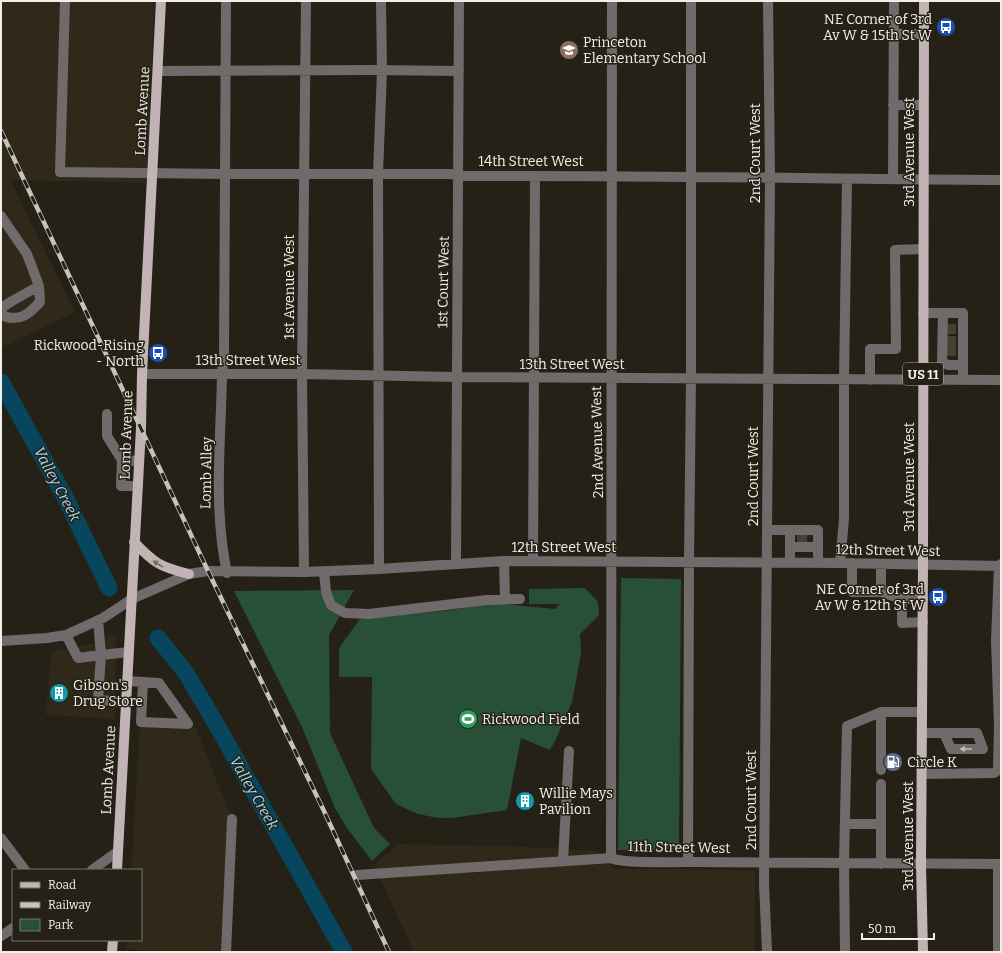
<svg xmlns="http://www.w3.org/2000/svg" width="1002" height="953" font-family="Bitter,serif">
<rect width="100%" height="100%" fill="#252117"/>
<!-- built -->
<path fill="#302919" d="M1 1H155L146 183 10 180 75 312 1 348Z
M112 635H116L115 719 46 715 51 651 96 643Z
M140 725 196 728 232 819 223 952H177L126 949 127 940H141V870H131Z
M399 844 528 847 597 851 614 869H683L755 871V952H414L374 865Z"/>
<!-- green -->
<path fill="#285038" d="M621 578 681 579 679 850H618Z
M585 588 598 602 599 615 580 634 581 654 572 702 555 741 550 750 521 738 507 810 452 818H438L418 814 396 804 371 769 372 677H339V648L360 619 451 610 494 603 555 609 560 604H529V589Z
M354 590 329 635 330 733 374 828 390 844 372 861 347 828 335 808 302 727 234 591Z"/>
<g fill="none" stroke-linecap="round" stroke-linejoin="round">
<!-- river -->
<path stroke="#07465c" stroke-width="17" d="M1 382 66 499 109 588
M158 638 186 673 219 729 344 952"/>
<!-- minor-tunnel -->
<path stroke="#444036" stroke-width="10" stroke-dasharray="10 5" stroke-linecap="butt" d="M946 329H958
M946 341H958
M946 351H958
M802 545V534"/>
<!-- minor -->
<path stroke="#716a6b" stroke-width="10" d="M65 1 60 172 225 174H450L469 176C646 175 824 179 1001 180
M226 1 224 354 222 374C221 439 213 508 227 573
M893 34H924
M158 71 373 70 459 71
M893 105H923
M893 179 894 1
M1 216 27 254 39 286 40 302C29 314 20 322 3 316L1 308 12 301 39 286
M923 313H963V380
M943 313 942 362 948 365H963
M142 374H302L456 377 1001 380
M870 380V349H896L895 250 923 249
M107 414V436L122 460 139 461
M122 460 121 486H138
M767 530H818V563
M790 547H818
M504 561 505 599
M533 561 535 176
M790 563V530
M840 563 844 519V380L847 179
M852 563V592H881V564
M456 564 459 1
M379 569 378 174 382 71 381 1
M304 572 302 374 306 1
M324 572 326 592 331 605 345 613 369 614 487 600 520 599
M881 592 902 599
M98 620 101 655 129 652
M923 622 902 623V599H923
M66 635 78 658 101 655 98 700 126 702
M1 641 47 638 66 635 103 618 132 599 189 574 208 571 304 572 379 569 504 561 840 563 1001 566
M127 681 159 683 188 724 141 722 143 682
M922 733H977L983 749H951L944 733
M881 770V712H922
M922 774 994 773 998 770 999 724 996 641 999 566 1001 564
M881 784V864
M845 824H881
M1 838 25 870
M611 858C612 572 611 287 612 1
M563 861 569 751
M688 862 689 562 691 378V1
M92 870 117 852
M357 875 611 858C622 864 680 862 695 862 797 863 899 863 1001 864
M1 936 13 928
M226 952 232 819
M767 952 764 884 770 178 768 1
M845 952 844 863 847 726 881 712
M998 952V864"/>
<!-- major -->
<path stroke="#c2b4b5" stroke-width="10" d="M134 542C154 563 160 567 189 574
M117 870 141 428 142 374 161 1
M112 952 113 940
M923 952 921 864 923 565 924 1"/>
<defs>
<path id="rail" d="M1 131 208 571 324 811 389 952"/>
</defs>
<!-- rail casing -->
<use href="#rail" stroke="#c6c3bb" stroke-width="4.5"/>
<!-- rail -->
<use href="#rail" stroke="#252117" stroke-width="3" stroke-dasharray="9" stroke-linecap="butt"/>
</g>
<!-- one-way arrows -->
<defs><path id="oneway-solid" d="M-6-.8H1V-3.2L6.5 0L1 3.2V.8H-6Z"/></defs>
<use fill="#746a66" href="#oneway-solid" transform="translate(158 564) rotate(-148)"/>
<use fill="#bebab6" href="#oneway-solid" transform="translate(966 749) rotate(180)"/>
<!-- icons -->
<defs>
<symbol id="bus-disc" viewBox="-11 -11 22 22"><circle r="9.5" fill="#1a4fb4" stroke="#252117"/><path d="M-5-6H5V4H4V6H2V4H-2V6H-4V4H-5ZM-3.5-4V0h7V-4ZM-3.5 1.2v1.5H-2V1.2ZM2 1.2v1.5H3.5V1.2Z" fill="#fff"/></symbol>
<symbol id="school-disc" viewBox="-11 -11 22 22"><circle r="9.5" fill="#8d6e63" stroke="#252117"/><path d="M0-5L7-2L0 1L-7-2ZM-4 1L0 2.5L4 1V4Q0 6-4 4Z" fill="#fff"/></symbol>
<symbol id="building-disc" viewBox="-11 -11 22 22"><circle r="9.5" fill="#0f9aa8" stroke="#252117"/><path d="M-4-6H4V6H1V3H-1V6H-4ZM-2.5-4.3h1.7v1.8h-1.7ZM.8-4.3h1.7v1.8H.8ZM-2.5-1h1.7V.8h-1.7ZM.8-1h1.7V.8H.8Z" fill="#fff"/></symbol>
<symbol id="stadium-disc" viewBox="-11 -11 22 22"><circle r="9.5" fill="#2e9e5b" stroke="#252117"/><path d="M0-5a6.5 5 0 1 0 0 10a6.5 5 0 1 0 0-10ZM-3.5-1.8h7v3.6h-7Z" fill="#fff"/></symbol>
<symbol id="fuel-disc" viewBox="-11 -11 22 22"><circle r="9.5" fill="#5c6f8a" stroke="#252117"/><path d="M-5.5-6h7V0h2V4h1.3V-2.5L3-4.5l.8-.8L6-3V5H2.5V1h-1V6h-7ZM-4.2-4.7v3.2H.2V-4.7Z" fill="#fff"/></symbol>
</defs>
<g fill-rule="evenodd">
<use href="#bus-disc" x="935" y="16" width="22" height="22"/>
<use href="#school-disc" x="558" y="39" width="22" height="22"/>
<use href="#bus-disc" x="147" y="342" width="22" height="22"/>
<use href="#bus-disc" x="927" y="586" width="22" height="22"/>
<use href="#building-disc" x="48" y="682" width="22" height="22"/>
<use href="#stadium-disc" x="457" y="708" width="22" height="22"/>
<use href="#fuel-disc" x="882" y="751" width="22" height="22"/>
<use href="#building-disc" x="514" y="790" width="22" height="22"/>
</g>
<g text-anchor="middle" stroke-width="3" stroke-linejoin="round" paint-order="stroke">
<!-- shield labels -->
<rect fill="#252117" stroke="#b4b1a9" stroke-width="1" x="903" y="363" width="40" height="22" rx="3"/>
<g font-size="13" font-weight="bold" fill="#f2efe8">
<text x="923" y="379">US 11</text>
</g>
<!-- poi labels -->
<g font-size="14" fill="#f2efe8" stroke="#252117" text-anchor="start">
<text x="932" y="24" text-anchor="end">NE Corner of 3rd<tspan x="932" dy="16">Av W &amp; 15th St W</tspan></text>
<text x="583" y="47">Princeton<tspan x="583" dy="16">Elementary School</tspan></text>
<text x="144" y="350" text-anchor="end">Rickwood-Rising<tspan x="144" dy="16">- North</tspan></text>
<text x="924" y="594" text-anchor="end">NE Corner of 3rd<tspan x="924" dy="16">Av W &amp; 12th St W</tspan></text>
<text x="73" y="690">Gibson's<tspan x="73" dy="16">Drug Store</tspan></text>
<text x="482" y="724">Rickwood Field</text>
<text x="907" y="767">Circle K</text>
<text x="539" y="798">Willie Mays<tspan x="539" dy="16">Pavilion</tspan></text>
</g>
<!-- street labels -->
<g font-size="14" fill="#f2efe8" stroke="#252117">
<text transform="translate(142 111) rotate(-87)" y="5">Lomb Avenue</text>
<text transform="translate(909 152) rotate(-90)" y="5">3rd Avenue West</text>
<text transform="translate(755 153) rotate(-90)" y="5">2nd Court West</text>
<text x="531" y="166">14th Street West</text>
<text transform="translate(443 282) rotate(-89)" y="5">1st Court West</text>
<text transform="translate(289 287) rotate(-90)" y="5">1st Avenue West</text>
<text x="248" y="365">13th Street West</text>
<text x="572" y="369">13th Street West</text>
<text transform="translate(126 435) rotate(-88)" y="5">Lomb Avenue</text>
<text transform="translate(597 442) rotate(-91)" y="5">2nd Avenue West</text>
<text transform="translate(206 473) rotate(-89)" y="5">Lomb Alley</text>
<text transform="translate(753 476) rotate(-90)" y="5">2nd Court West</text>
<text transform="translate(909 477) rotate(-90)" y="5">3rd Avenue West</text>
<text x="564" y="552">12th Street West</text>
<text transform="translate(888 550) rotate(1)" y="5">12th Street West</text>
<text transform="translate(108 770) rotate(-87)" y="5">Lomb Avenue</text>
<text transform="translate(751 800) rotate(-90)" y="5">2nd Court West</text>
<text transform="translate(908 836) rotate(-90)" y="5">3rd Avenue West</text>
<text transform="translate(679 847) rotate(1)" y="5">11th Street West</text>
</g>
<!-- water labels -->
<g font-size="15" font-style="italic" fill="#a0daf4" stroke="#252117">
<text transform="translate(57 484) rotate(62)" y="5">Valley Creek</text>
<text transform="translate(254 793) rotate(60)" y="5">Valley Creek</text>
</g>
</g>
<!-- border -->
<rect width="1002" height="953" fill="none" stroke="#f2efe8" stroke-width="4"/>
<!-- legend -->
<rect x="12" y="869" width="130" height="72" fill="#252117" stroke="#77736b"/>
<rect x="20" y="882" width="20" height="6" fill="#c2b4b5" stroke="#77736b"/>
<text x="48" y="889" font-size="12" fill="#f2efe8">Road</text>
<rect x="20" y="902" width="20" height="6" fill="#c6c3bb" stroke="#77736b"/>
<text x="48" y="909" font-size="12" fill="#f2efe8">Railway</text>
<rect x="20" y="919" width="20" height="12" fill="#285038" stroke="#77736b"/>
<text x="48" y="929" font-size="12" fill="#f2efe8">Park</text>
<!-- scale -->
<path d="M862 933v6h72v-6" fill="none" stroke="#f2efe8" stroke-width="2"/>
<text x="868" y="933" font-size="12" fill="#f2efe8" stroke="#252117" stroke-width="3" paint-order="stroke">50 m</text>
</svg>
